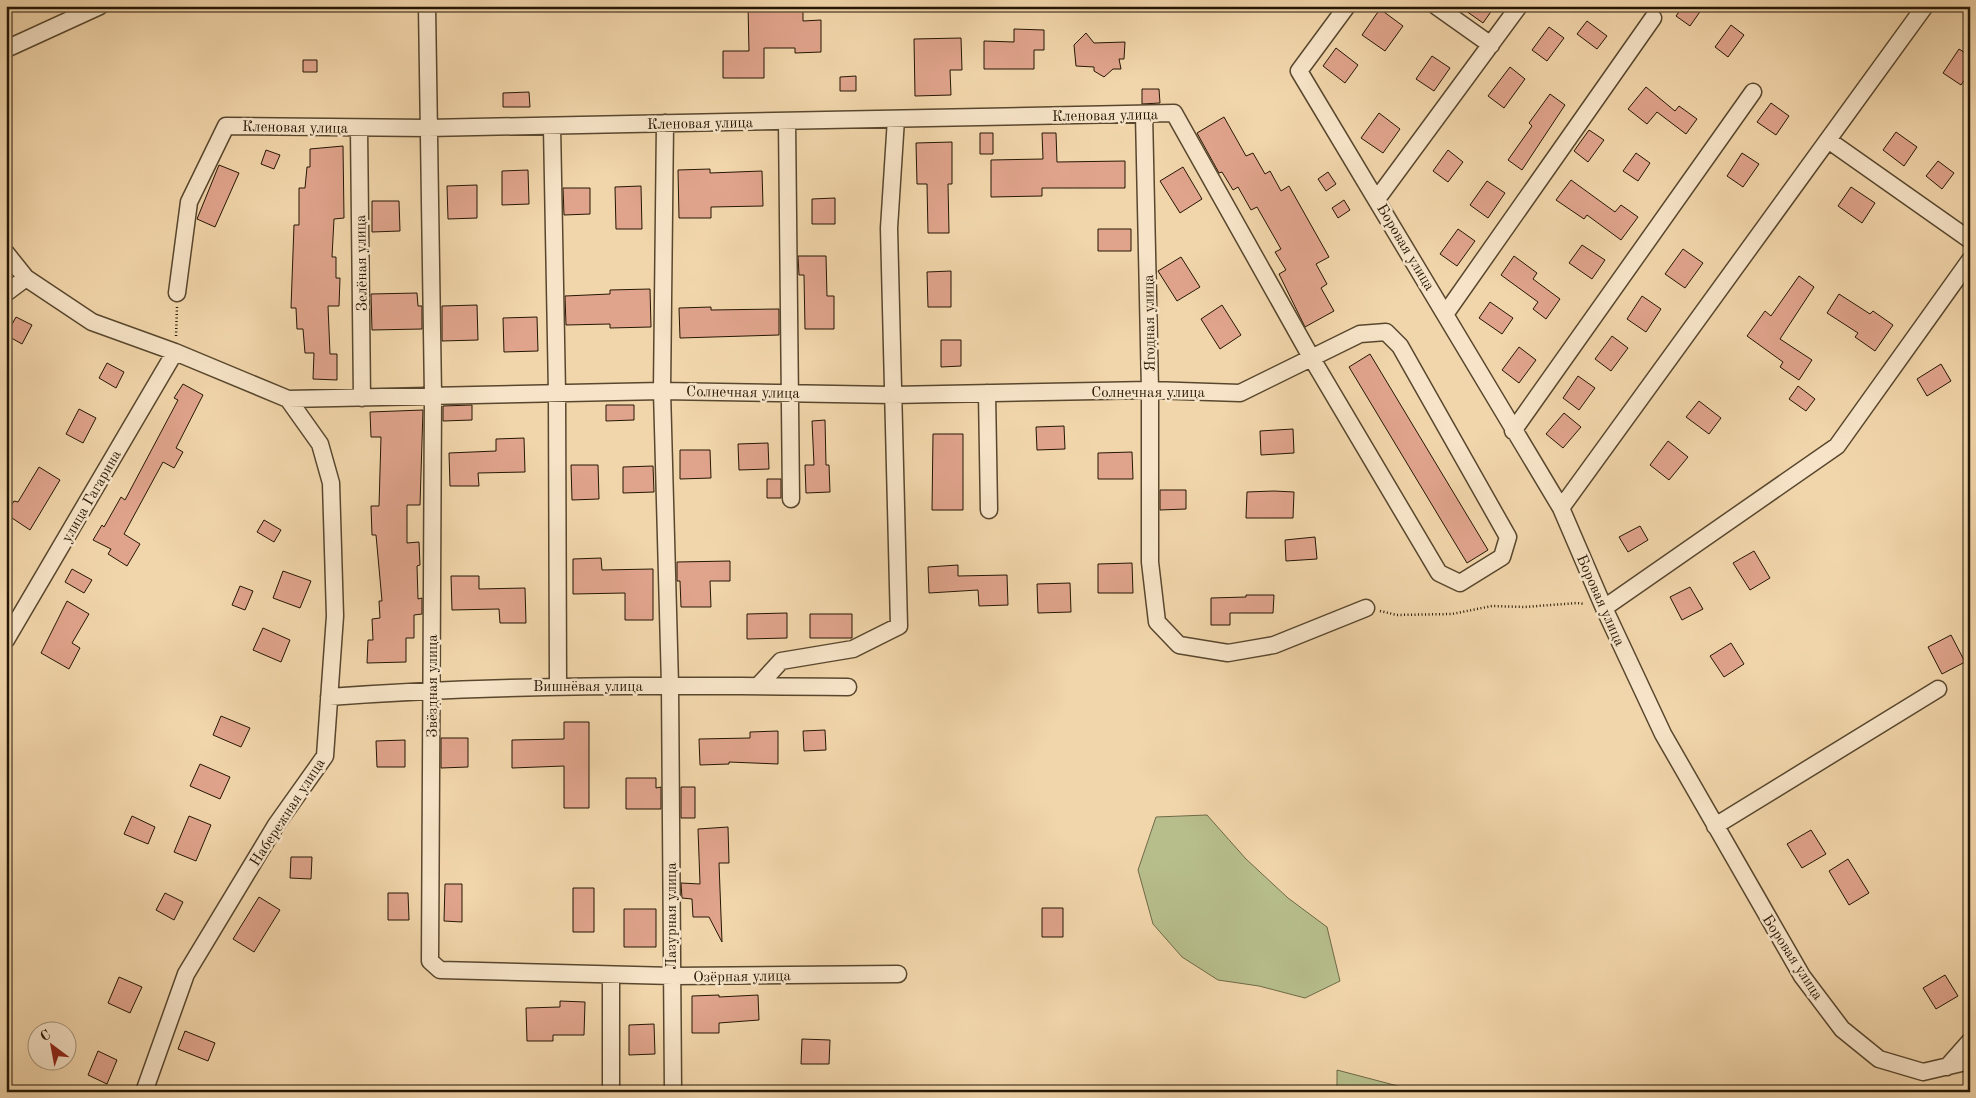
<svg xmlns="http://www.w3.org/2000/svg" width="1976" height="1098" font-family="'Old Standard TT',serif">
<rect width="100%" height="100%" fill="#f2d6ab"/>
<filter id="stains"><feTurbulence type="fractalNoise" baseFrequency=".004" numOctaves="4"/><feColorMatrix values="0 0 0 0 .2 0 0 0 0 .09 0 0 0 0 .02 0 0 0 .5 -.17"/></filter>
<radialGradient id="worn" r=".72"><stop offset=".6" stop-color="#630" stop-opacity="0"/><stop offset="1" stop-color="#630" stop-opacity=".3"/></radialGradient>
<!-- green -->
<path fill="#b7be8c" stroke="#6e6a48" d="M1207 815 1246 859 1288 898 1327 927 1340 981 1305 998 1259 986 1218 980 1182 957 1153 924 1138 870 1156 817Z
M1337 1070 1417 1091 1420 1092H1337Z"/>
<!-- building -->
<path fill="#e0a48c" stroke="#251704" d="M748 6H803V21L821 20V52L795 53V48H764V78H723V51H749Z
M1459 6H1495L1483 23Z
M1683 6H1704L1690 26 1676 16Z
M1380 9 1403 26 1385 51 1362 35Z
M1587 21 1607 36 1597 49 1577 34Z
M1731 25 1744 35 1728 57 1715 47Z
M1549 27 1564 38 1547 61 1532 50Z
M1014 29 1044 30V50H1034V69H984V41L1014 42Z
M1086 33 1094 43 1125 42 1124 59H1119L1121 69H1113L1104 77 1094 71V67L1076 66 1074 45Z
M961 38 962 70H950L951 95 915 96 914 39Z
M1336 48 1358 65 1345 83 1323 66Z
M1959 49 1970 56V72L1961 85 1943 73Z
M1432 56 1450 68 1434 91 1416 79Z
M303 60H317V72H303Z
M1510 67 1525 79 1504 108 1488 96Z
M856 76V91H840V77Z
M1646 87 1675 111 1679 106 1697 119 1686 134 1657 112 1647 124 1628 109Z
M1142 89H1159L1160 103 1142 104Z
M529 92 530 107H503V93Z
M1550 94 1565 105 1522 170 1508 160 1532 126 1529 123Z
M1771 103 1789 116 1776 135 1757 122Z
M1379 113 1400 129 1383 153 1361 138Z
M1224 117 1246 156 1253 153 1265 174 1270 171 1281 191 1289 186 1329 257 1316 264 1327 284 1321 288 1334 311 1305 327 1279 274 1286 270 1275 252 1281 249 1257 207 1251 210 1238 187 1233 190 1222 172 1219 173 1197 133Z
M1589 130 1604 140 1588 162 1574 151Z
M1896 132 1917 147 1904 166 1883 150Z
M980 133H993V154H980Z
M1042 133H1056L1057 162 1125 161V188H1042V196L991 197V160L1043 159Z
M952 142V184H948L949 233H928L927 184H917L916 143Z
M343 146 344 218 334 219 332 257H336V278H340L339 306H328L330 354H337V380L313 379 314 353H305L303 329H297L296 308H291L294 225H299V188H305L307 167H310V149Z
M266 150 280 155 274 169 261 164Z
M1448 150 1463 162 1448 182 1433 171Z
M1636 153 1650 163 1638 181 1623 171Z
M1742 153 1759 164 1743 187 1727 176Z
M1938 161 1954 173 1942 189 1926 176Z
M219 165 239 173 215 227 197 219Z
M1183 167 1202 199 1180 213 1160 181Z
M710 169V173L762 171 763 206 711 207V218H679L678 170Z
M528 170 529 204 502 205V171Z
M1328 172 1336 184 1326 191 1318 179Z
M1571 180 1615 212 1621 205 1638 217 1621 240 1587 215 1584 219 1556 200Z
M1487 181 1505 193 1488 218 1470 205Z
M477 185V218L448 219 447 186Z
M641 186 642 229H616L615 187Z
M1851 187 1875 203 1862 223 1838 206Z
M563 188H590V214L564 215Z
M835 198V224H812V199Z
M1344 200 1350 210 1338 218 1332 208Z
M372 201H399L400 231 372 232Z
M1098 229H1131V251H1098Z
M1458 229 1475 241 1457 266 1440 254Z
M1582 245 1605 260 1592 279 1569 263Z
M1683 249 1703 263 1685 288 1665 274Z
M798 256H826L827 296H834V329H805L804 275H799Z
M1514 256 1537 273 1533 279 1560 299 1546 319 1533 309 1538 302 1501 275Z
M1181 257 1200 287 1177 301 1158 271Z
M951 271V307H928L927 272Z
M1799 276 1814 287 1780 339 1812 360 1799 380 1780 367 1783 362 1747 336 1765 311 1771 316Z
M650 289 651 327 610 328V324L566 325 565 296 610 294V290Z
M417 293 418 306H422V329L372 330 371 294Z
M1839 294 1870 314 1873 311 1893 325 1875 351 1855 337 1858 333 1827 313Z
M1642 296 1661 309 1646 332 1627 319Z
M1490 302 1513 318 1502 334 1479 318Z
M477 305 478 340 442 341V306Z
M1222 305 1241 335 1220 349 1201 319Z
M711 307V310L779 309V335L680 338 679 308Z
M16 317 32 325 22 344 6 335Z
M537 317 538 351 504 352 503 318Z
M1612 336 1628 348 1611 371 1595 359Z
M941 340H961V366L941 367Z
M1519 347 1536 360 1519 383 1502 370Z
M1370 354 1488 550 1467 563 1349 367Z
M107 363 124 372 116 388 99 378Z
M1941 364 1951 381 1927 396 1917 379Z
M1578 376 1595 388 1579 410 1563 398Z
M183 384 203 395 176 448 183 452 174 468 163 462 124 534 140 544 127 566 108 554 111 549 93 540 102 525 104 527 121 497 125 500 178 400 174 398Z
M1798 386 1815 399 1806 411 1789 399Z
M1699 401 1721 418 1709 434 1686 417Z
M472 405V420L443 421V406Z
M606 405H634V420L606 421Z
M79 409 96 418 83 443 66 434Z
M423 410 420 505H407V543L419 542 420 565 417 566 418 599 422 598V614L414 615V638H406V662L367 663 368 640H373L372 619 380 618 379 601H382L376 535H372L371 506H379L381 437H371L370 412Z
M1564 413 1581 427 1563 448 1546 434Z
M825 420 826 465H829L830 492 806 493 805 465H814L812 421Z
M1064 426 1065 449 1037 450 1036 427Z
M1293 429 1294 453 1261 455 1260 431Z
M933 434H963V510H932Z
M524 438 525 472 478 473 479 486H450L449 453 496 451V439Z
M1668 441 1688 457 1669 480 1650 465Z
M768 443 769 469 739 470 738 444Z
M680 450H710L711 478 680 479Z
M1132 452 1133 479H1098V453Z
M571 465H598L599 499 572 500Z
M653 466 654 492 623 493V467Z
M39 467 60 480 30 530 6 514 14 501 18 502Z
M767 479H781V498H767Z
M1160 490H1186V509L1160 510Z
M1274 491 1294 492 1293 518H1246L1247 492Z
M264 520 281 530 274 542 257 532Z
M1640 526 1648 540 1628 552 1619 537Z
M1315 537 1317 559 1286 561 1285 540Z
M1754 551 1770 578 1750 590 1733 563Z
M601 558 602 570 653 569V620H625V593L573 594V559Z
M730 561V581H710L711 607H681L680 581H677V562Z
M1132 563 1133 593H1098V564Z
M958 565V576L1007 575 1008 605 979 606 978 590 929 593 928 567Z
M72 569 92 580 84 593 65 582Z
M283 571 311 581 300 608 273 598Z
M451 576H479V589L525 588 526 623H500L499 609 452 610Z
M1070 583 1071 612 1038 613 1037 584Z
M240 586 253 591 245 610 232 605Z
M1690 587 1703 609 1682 620 1670 597Z
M1246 595H1274L1273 613H1230V625H1211V598L1246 597Z
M67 601 89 614 72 643 80 648 69 669 41 653Z
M787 613V638L747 639V614Z
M810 614H852V638H810Z
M263 628 290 640 281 662 253 650Z
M1951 635 1965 662 1942 674 1928 647Z
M1731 643 1744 664 1724 677 1710 656Z
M221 716 250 728 241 747 213 735Z
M564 722H589V808H564V766L512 768V740L564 739Z
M825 730 826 750 804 751 803 731Z
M778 731V764L729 762V764L700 765 699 739 750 738V732Z
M441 738H468V767L441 768Z
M405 740V767H377L376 741Z
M200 764 230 777 220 799 190 786Z
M626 778H656V788L661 787V809H626Z
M681 787H695V818H681Z
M132 816 155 827 148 844 124 834Z
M189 816 211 825 196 861 174 852Z
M728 827 729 863H719L722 942 709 917H693L692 899 682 898 681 883 700 884 698 829Z
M1811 830 1826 854 1802 868 1787 844Z
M291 857H312L311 879 290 878Z
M1848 859 1869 893 1849 905 1829 871Z
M445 884H462V922L444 921Z
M573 888H594V932H573Z
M165 893 183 902 174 920 156 910Z
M388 893H408L409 920H388Z
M259 897 280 910 254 952 233 939Z
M1042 908H1063V937H1042Z
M624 909H656V947H624Z
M1945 975 1958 996 1936 1009 1923 988Z
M119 977 142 987 130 1013 108 1003Z
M719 995V997L758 995 759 1020 719 1023V1033H692V996Z
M560 1001 585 1002 584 1035H553V1041H527L526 1008 560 1007Z
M654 1024 655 1054 629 1055V1025Z
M185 1031 215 1043 208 1061 178 1049Z
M802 1039 830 1040 829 1064H801Z
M98 1051 117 1060 107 1084 88 1075Z"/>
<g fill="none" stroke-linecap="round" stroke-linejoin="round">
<defs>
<path id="minor" d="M427 6 433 396 430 961 440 970 673 976 898 974
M1347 6 1299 71 1561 508 1604 608 1663 734 1802 976 1842 1029 1879 1059 1923 1072 1970 1061
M1436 6 1491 45
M6 49 100 6
M1144 114 1150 390V562L1157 622 1179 645 1228 653 1274 645 1366 608
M787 121 791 499
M665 123 662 391 670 685 673 1092
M552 126 557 393 558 685
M359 129 362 398
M1828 140 1970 240
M1377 199 1519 6
M6 253 26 278 92 322 175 352 288 399 662 391 892 395 1150 390 1240 393 1360 334 1386 332 1400 346 1508 537 1502 557 1460 583 1439 573 1311 357 1174 113 428 128 226 126 189 202 177 293
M6 293 26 278
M1446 313 1653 18
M987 393 989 510
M1513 431 1753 92
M1561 508 1925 6
M1604 608 1837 446 1970 260
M6 640 175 352
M758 686 781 661 853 649 899 626 889 228 896 119
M329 697C502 684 674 685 848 687
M1715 826 1938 689
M611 975V1092
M1947 1067 1970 1041
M144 1092 186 974 276 825 325 756 335 616 331 483 320 444 288 399"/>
</defs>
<!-- minor casing -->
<use href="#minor" stroke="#58472e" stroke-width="19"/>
<!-- path -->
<path stroke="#251704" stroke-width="2.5" stroke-dasharray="1 2.5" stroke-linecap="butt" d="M176 336 177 307
M1380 611 1397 615 1452 614 1492 606 1525 607 1577 603 1585 604"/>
<!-- minor -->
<use href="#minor" stroke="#f7e4c8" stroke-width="16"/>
</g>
<g text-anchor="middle" stroke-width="5" stroke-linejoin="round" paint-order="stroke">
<!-- street labels -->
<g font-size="15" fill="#251704" stroke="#f7e4c8">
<text transform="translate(1105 115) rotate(-1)" y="5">Кленовая улица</text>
<text transform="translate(700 123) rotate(-1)" y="5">Кленовая улица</text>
<text transform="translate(295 127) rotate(1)" y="5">Кленовая улица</text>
<text transform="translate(1406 247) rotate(59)" y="5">Боровая улица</text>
<text transform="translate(361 263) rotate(-91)" y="5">Зелёная улица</text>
<text transform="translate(1149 323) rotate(-91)" y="5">Ягодная улица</text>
<text transform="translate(743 392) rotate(1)" y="5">Солнечная улица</text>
<text x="1148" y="397">Солнечная улица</text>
<text transform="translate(91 496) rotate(-60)" y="5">улица Гагарина</text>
<text transform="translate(1601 600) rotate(66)" y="5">Боровая улица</text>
<text transform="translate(432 686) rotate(-90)" y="5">Звёздная улица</text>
<text x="588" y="691">Вишнёвая улица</text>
<text transform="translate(287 812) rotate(-57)" y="5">Набережная улица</text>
<text transform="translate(671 916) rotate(-90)" y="5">Лазурная улица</text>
<text transform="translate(1793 957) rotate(57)" y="5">Боровая улица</text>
<text transform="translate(742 976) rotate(-1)" y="5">Озёрная улица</text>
</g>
</g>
<!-- margin -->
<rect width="1976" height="1098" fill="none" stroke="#f2d6ab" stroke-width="25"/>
<rect x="8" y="8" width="1961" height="1083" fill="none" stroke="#251704" stroke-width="2.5"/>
<rect x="12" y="12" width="1951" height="1073" fill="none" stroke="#251704"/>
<!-- north arrow -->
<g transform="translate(52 1046) rotate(328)"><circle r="24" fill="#f7e4c8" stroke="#a3927a"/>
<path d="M0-4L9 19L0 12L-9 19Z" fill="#8f2418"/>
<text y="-8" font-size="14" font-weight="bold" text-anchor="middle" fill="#251704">С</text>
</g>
<rect width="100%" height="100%" filter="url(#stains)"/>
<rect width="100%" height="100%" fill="url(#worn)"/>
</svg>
